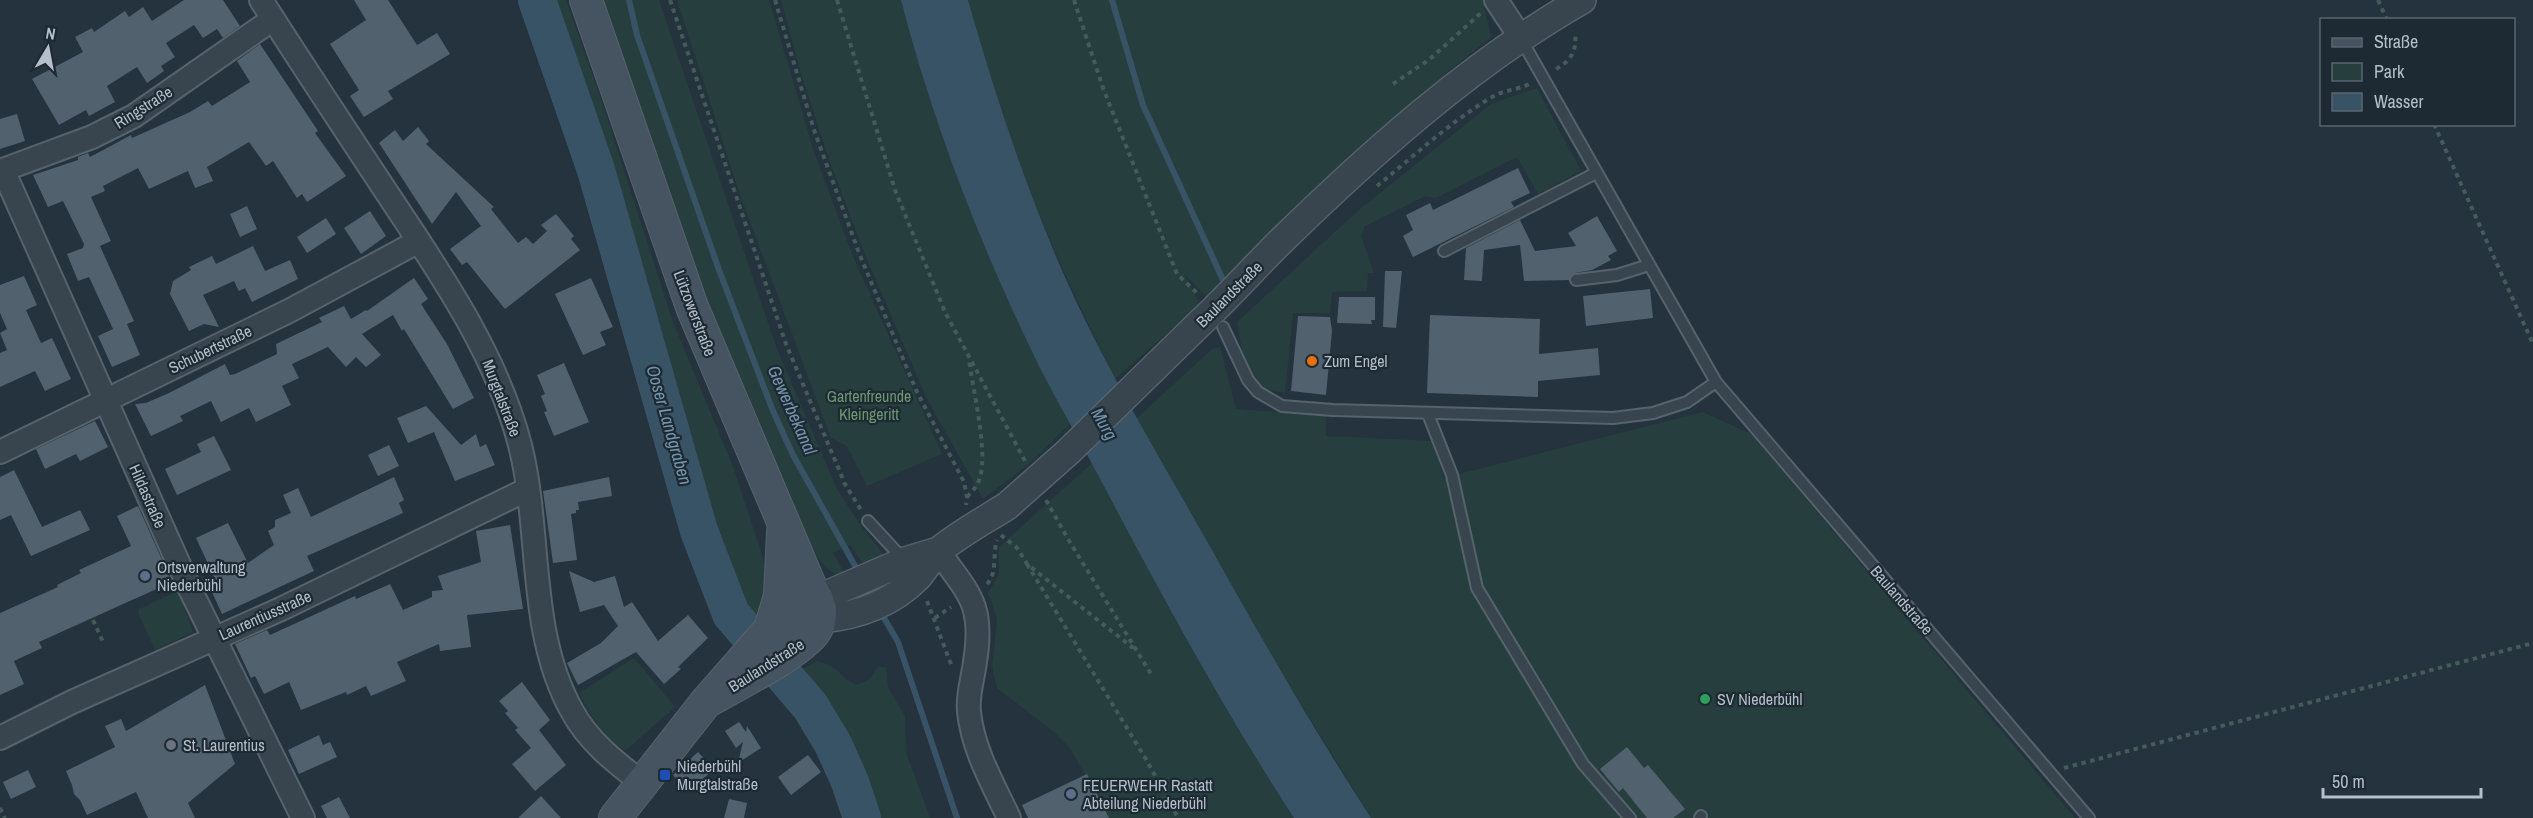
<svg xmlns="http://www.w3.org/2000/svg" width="2533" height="818" font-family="'Archivo Narrow',sans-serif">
<rect width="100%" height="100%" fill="#24333e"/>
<!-- green -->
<path fill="#263f3e" d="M519 0H566L600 96 673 322 734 469 762 555 767 582 762 601 753 623 738 642 708 595 698 566 638 367 602 225Z
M601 0H659L777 349 837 489 861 526 888 560 866 570 851 545 833 553 846 576C836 574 830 573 823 564 805 542 786 491 772 463 702 314 655 155 601 0Z
M677 0H769L814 152 854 259 942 454 867 486 847 446 831 438 739 192Z
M781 0H901C940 147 998 289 1070 424L1030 463 983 499 926 397 864 252 831 165 802 77Z
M968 0H1483L1491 37 1445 74 1360 150 1211 301 1184 274 1200 304 1115 379C1069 286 1026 192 994 93 984 62 977 31 968 0Z
M1537 88 1581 171 1538 194 1517 157 1436 198 1425 196 1365 226 1361 236 1374 273H1368L1367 291 1332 292 1330 313H1293L1285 393 1261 388 1244 364 1237 322 1360 209 1491 104Z
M1220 347 1236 409 1326 416V436L1434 441 1443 478 1703 412 1751 434 2075 818H1371L1264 644 1136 419 1211 350Z
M1092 463C1156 584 1220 704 1294 818H1109L1070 748 1054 732 997 688 992 667 997 620 991 599 987 594 999 575V547Z
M178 591 193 632 155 650 138 613 139 609Z
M634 658 675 707 626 750C602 739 591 715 579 693Z
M816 661C841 666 839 678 857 685L870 679 878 666 886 668 888 686 905 717 906 752 930 818H870C857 762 831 716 791 676Z"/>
<!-- water -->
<path fill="#395366" d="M901 0H968C997 102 1030 202 1075 299 1112 378 1157 453 1200 529 1255 627 1310 724 1371 818H1294C1225 712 1164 600 1105 488 1084 448 1061 409 1040 368 982 250 934 127 901 0Z"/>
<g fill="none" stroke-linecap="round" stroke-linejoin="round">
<!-- stream -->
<path stroke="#395366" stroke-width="6" d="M629 0 637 35 719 270 773 411 793 455 859 573
M1112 0 1143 105 1223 280
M880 611 898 642 957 818"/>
<!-- river -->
<path stroke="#395366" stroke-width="38" d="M537 0 596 170 699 531 731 614 810 706 833 744 850 782 862 818"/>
</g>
<!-- building -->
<path fill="#52616e" d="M184 0H223L240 26 223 38 217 29 203 38 194 25 166 43 175 57 161 66 164 71 147 83 137 67 107 86 115 102 89 116 86 110 59 125 32 79 83 52 75 37 92 28 94 32 125 11 129 17 143 7 152 21Z
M354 0H388L417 45 437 33 450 54 388 91 393 99 364 117 350 96 359 90 330 44 366 20Z
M260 44 318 131 315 133 346 176 307 202 302 194 297 198 273 161 266 166 249 142 207 167 213 181 195 188 188 171 149 189 138 168 103 186 105 191 91 197 111 241 100 246 134 321 127 324 140 355 112 367 98 336 113 329 89 277 78 281 67 254 83 248 84 244 63 201 48 207 33 175 78 160V157L88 153 90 157 131 135 132 138 190 112 208 101 212 106 250 82 237 61Z
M17 114 25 141 0 149V119Z
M418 127 429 141 426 144 494 207 491 209 518 243 526 237 533 244 547 231 541 225 556 214 574 236 571 239 580 250 505 309 467 262 462 265 450 249 481 226 456 192 432 224 379 143 395 130 403 141Z
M1518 168 1530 193 1511 202 1514 207 1413 257 1403 236 1413 230 1406 215 1430 203 1433 210Z
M247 206 257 229 240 237 230 214Z
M370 211 386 236 361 254 344 228Z
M1597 216 1617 251 1608 256 1611 260 1592 270 1575 273 1569 280 1524 281 1520 245 1484 250 1482 281 1464 280 1466 248 1520 220 1535 251 1576 246 1568 233Z
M326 218 336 234 307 253 297 237Z
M253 246 265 271 290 260 298 279 252 302 245 288 239 291 234 281 203 295 219 327 204 324 189 331 170 294 173 281 191 270 189 267 212 256 216 264Z
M1385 271H1402L1396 328 1383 327Z
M24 276 37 305 26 310 41 343 52 338 71 379 45 391 35 371 0 387V353L7 350 0 333 7 329 0 313V285Z
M414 278 428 299 421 304 447 344 474 398 453 409 404 329 402 331 393 315 362 334 381 355 366 367 356 357 346 367 328 347 292 364 299 378 282 386 291 405 256 422 249 408 221 422 211 401 180 416 183 421 151 436 135 404 146 403 169 393 225 364 230 375 235 374 277 354 276 344 322 322 319 318 344 306 351 319 366 310 367 311Z
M591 278 613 327 600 332 606 345 583 355 555 294Z
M1650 289 1653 318 1586 326 1583 296Z
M1339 297H1375V320H1371L1372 324 1337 323Z
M1430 315 1540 319 1539 354 1598 348 1600 375 1538 381V397L1427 393Z
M1298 316 1330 317 1332 331 1326 395 1291 391Z
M564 363 589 422 554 436 544 412 547 411 541 396 545 394 537 375Z
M426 406 461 445 476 434 480 447 486 444 495 465 455 481 434 432 408 443 397 418Z
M95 421 108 447 80 461 76 454 45 469 36 449Z
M214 436 231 470 177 495 165 469 201 452 197 444Z
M389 445 399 466 378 476 368 455Z
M14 470 42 527 80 510 90 530 31 556 11 515 0 520V477Z
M394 477 404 500 399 503 403 513 307 556 314 571 222 614 210 588 218 585 196 538 228 523 248 563 274 545 268 531 275 527V520L291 513 283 495 298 488 311 517Z
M609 477 612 496 578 502 579 510H576V513L571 514 577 560 553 563 543 491Z
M138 506 172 582 39 642 42 648 14 661 24 684 0 695V613L58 587 57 585 81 573 79 570 131 546 117 516Z
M510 525 523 609 467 615 471 647 440 651 439 644 397 662 406 681 371 696 366 686 347 695 346 692 301 710 289 682 264 694 255 676 251 678 235 644 267 630 270 635 355 596 356 599 390 584 403 610 432 597V591L443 590 438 576 481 562 476 531Z
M569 571 594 582 615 576 624 607 632 602 658 641 688 615 708 638 678 667 681 669 664 684 636 652 578 685 567 663 601 643 618 626 604 605 580 612Z
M522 682 550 720 539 730 566 765 535 791 512 764 531 748 515 730 518 728 505 713 508 711 499 701Z
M205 685 235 764 188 803 195 818H148L136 792 87 815 80 800 74 794 72 785 66 771 115 747 105 726 121 719 126 731Z
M739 722 746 732 747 726 761 748 738 763 743 742 736 748 725 731Z
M319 735 323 745 330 742 337 757 299 774 288 750Z
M1627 747 1644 768 1648 765 1685 809 1673 818H1647L1623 788 1619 792 1600 769Z
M698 752 714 769 689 792 673 775Z
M808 755 821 772 791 795 778 777Z
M28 770 36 787 11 799 3 782Z
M1087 774 1109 818H1028L1022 805Z
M541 796 561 818H518Z
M339 797 350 818H327L321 806Z
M729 799 747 803 744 818H724Z"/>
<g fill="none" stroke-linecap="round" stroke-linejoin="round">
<defs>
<path id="service" d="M1521 39 1716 382 2089 818
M1444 251 1596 173
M1576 280 1617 275 1649 265
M1223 327 1248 380 1258 392 1282 406 1333 410 1613 418 1653 413 1687 402 1716 382
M1428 414 1452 475 1477 588 1583 764 1630 818
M868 521 904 560
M1700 818 1701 816"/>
<path id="minor" d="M261 0C305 69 350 137 395 205 445 280 497 357 520 445 542 532 527 631 572 711 588 741 615 762 641 782
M1496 0 1521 38
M3 170 189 587 303 818
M0 171 92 137 134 116 273 19
M0 452 289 311 419 241
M938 551C970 595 984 605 975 662 973 678 967 696 969 712 973 750 993 784 1009 818
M0 738 72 702 281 609 528 489"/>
<path id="tertiary" d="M1200 323C1227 298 1251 271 1277 245 1369 155 1470 64 1582 0
M817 599 905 561 938 551
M821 619C856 616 891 604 917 578 925 569 931 557 941 549 961 533 985 520 1007 506"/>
<path id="secondary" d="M586 0 692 307 820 609C820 617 820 624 815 631 802 652 731 688 706 702
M770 629 780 596 783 532
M615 818 706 702 770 629 817 599"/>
</defs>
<!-- service casing -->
<use href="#service" stroke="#56626c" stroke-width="14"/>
<!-- minor casing -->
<use href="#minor" stroke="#56626c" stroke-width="26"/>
<!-- tertiary casing -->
<use href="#tertiary" stroke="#56626c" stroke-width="30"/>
<!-- secondary casing -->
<use href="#secondary" stroke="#56626c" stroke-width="34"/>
<!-- path -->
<path stroke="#445b5a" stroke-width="4" stroke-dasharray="4.5 4.5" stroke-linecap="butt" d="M670 0 786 344 845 484 861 510
M775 0 814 130 859 253 916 390 964 482 967 497 966 505
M837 0 895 190 945 312 1025 461
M1074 0 1103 88 1177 274 1199 295
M2378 0 2387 20
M1556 69C1572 60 1577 50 1575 32
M1393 84 1430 59 1481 13
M2434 124 2533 344
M1377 186C1414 156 1450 122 1492 97 1503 90 1519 90 1531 83
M967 497C973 491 978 485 980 477 988 451 973 390 969 360
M1046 500 1068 539 1151 674
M1001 535 1017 548 1027 564 1133 648
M1027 564 1147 761 1178 818
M987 584C998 572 992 555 997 540
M927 601 952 667
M935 618 951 607
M93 620 103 642
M2064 768 2533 643
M0 808 5 818"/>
<!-- service -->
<use href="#service" stroke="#38444e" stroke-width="10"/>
<!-- minor -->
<use href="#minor" stroke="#38444e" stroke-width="22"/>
<!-- tertiary -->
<use href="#tertiary" stroke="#38444e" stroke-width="27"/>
<!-- secondary -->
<use href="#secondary" stroke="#465461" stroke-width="32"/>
<defs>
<path id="tertiary-bridge" d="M1007 506 1068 452 1200 323"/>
</defs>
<!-- tertiary-bridge casing -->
<use href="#tertiary-bridge" stroke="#56626c" stroke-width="30" stroke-linecap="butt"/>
<!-- tertiary-bridge -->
<use href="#tertiary-bridge" stroke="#38444e" stroke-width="27"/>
</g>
<!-- markers -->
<circle fill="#e8710a" stroke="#1d2933" stroke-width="2" cx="1312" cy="361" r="6"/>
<g fill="#5c6f8a" stroke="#1d2933" stroke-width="2">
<circle cx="145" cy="576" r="6"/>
<circle cx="1071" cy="794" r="6"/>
</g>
<circle fill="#2e9e5b" stroke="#1d2933" stroke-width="2" cx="1705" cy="699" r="6"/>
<circle fill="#6b7280" stroke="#1d2933" stroke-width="2" cx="171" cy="745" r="6"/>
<rect fill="#1a4fb4" stroke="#1d2933" stroke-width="2" x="659" y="769" width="12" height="12" rx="3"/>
<g text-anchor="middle" stroke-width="4.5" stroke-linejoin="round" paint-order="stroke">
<!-- street labels -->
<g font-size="16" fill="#b4bfc9" stroke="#1d2933">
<text transform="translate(143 107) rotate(-32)" y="6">Ringstraße</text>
<text transform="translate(1229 294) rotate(-45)" y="6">Baulandstraße</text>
<text transform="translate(695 313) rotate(69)" y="6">Lützowerstraße</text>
<text transform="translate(210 349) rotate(-26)" y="6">Schubertstraße</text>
<text transform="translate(502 398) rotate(69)" y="6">Murgtalstraße</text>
<text transform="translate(148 496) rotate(66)" y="6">Hildastraße</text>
<text transform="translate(1902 600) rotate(49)" y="6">Baulandstraße</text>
<text transform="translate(265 615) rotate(-24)" y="6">Laurentiusstraße</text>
<text transform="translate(766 665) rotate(-32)" y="6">Baulandstraße</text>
</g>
<!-- poi labels -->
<g font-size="16" fill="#b4bfc9" stroke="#1d2933" text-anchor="start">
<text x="1324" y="367">Zum Engel</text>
<text x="157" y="573">Ortsverwaltung<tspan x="157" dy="18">Niederbühl</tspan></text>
<text x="1717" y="705">SV Niederbühl</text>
<text x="183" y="751">St. Laurentius</text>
<text x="677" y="772">Niederbühl<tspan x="677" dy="18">Murgtalstraße</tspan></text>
<text x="1083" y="791">FEUERWEHR Rastatt<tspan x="1083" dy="18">Abteilung Niederbühl</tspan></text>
</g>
<!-- park labels -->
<g font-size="16" fill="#6b996f" stroke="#1d2933">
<text x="869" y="402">Gartenfreunde<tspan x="869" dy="18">Kleingeritt</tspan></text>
</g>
<!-- water labels -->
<g font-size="18" font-style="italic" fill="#7495ab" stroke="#1d2933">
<text transform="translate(792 410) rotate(66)" y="6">Gewerbekanal</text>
<text transform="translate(1104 424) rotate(60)" y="6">Murg</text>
<text transform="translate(669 425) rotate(74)" y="6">Ooser Landgraben</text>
</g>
</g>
<!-- legend -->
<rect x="2320" y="18" width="195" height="108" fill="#1d2933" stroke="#59656f" stroke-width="1.5"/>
<rect x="2332" y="38" width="30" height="9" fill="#465461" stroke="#59656f" stroke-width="1.5"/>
<text x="2374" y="48" font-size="18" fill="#b4bfc9">Straße</text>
<rect x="2332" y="63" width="30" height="18" fill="#263f3e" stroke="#59656f" stroke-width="1.5"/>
<text x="2374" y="78" font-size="18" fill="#b4bfc9">Park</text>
<rect x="2332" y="93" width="30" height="18" fill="#395366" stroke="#59656f" stroke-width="1.5"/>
<text x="2374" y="108" font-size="18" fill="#b4bfc9">Wasser</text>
<!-- north arrow -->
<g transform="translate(48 48) rotate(10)" stroke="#1d2933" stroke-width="4.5" paint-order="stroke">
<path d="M0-4.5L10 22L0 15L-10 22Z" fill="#b4bfc9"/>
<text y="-9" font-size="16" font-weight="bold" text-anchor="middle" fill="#b4bfc9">N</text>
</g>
<!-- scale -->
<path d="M2323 788v9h158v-9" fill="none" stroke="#b4bfc9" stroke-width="3"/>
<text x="2332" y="788" font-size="18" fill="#b4bfc9" stroke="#1d2933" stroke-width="4.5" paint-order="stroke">50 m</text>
</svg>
